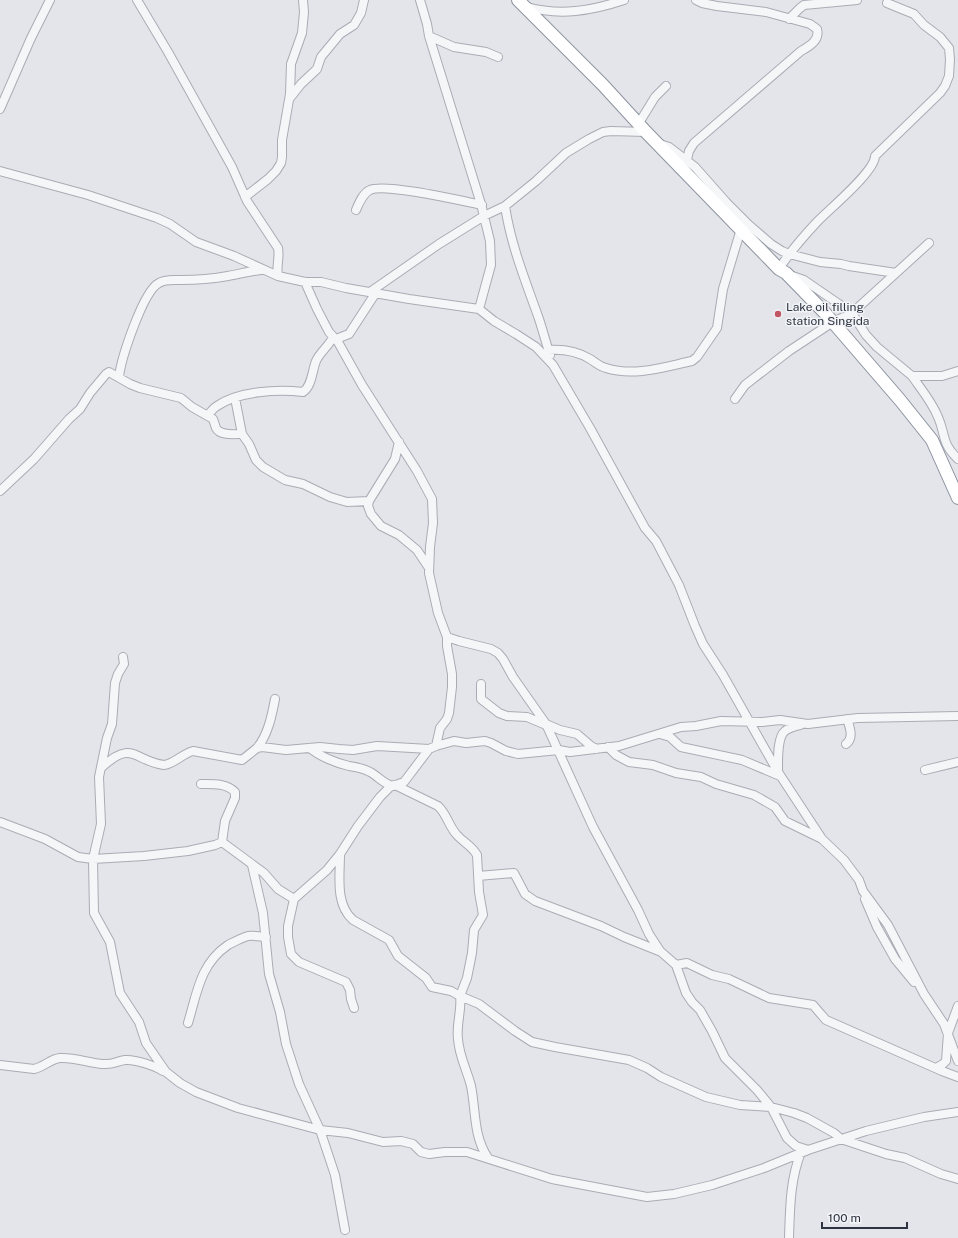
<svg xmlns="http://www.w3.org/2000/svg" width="958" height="1238" font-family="'Public Sans',sans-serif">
<rect width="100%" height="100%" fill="#e3e5ea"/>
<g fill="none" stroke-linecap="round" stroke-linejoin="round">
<defs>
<path id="minor" d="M137 0 168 52 232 167 247 201 278 248C280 258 276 265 278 276
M420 0 427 24 429 36 481 204 490 241 491 265 479 309
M527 7C560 16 591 11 624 0
M789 19 800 8 804 5 857 0
M429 36 454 47 486 52 498 57
M290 98 301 84 317 69 321 57 340 34 354 25 357 20 361 13 364 0
M0 109 31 38 50 0
M639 123 655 97 666 86
M660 144 669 147 695 167 726 202 749 225 771 244 782 251 789 254 820 262 841 264 849 266 896 273
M687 160 689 151 694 143 801 51C810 46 820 40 817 29L810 24 766 12 717 6 702 3 696 0
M0 171 88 195 157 218 170 224 196 242 234 256 278 276 305 282H321L346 288 409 299 479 309 494 321 516 334 536 347 553 365 590 428 645 528 656 541 679 585 695 626 703 644 723 675 778 772 822 839 844 860 859 880 863 891 888 925 924 994 944 1024 958 1061
M245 197 268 179 276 171 281 163 282 157V140L290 94 291 64 302 33 304 12 303 0
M505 206C511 246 526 282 539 319 543 331 546 343 550 355
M356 210C359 203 363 193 370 190 385 183 462 201 482 205
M779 269C789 253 803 237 816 223 828 210 875 172 875 156L940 93 945 86 949 76 950 59 949 48 940 37 924 25 914 14 887 3
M787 274 804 280 852 313 866 335 877 347 912 376H942L958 371
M305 282 317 309 329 332 338 342 362 385 417 471 432 499 433 523 430 547 429 573 438 613 447 637 459 641 491 649 498 653 503 659 513 677 546 724 593 827 638 910 649 934 660 951 676 965 686 993 692 1002 700 1010 712 1031 725 1058 757 1090 771 1107 787 1138 796 1146 808 1150
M370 292 439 244 484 216 505 206 536 181 566 153 589 139 603 132 611 131 646 132
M336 339 349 334 375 294
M548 350C563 349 577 351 590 359 595 362 600 367 606 368 634 377 664 367 692 361L697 357 717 328 723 289 741 229
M912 376C921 389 932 402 938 417 946 435 941 443 958 459
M119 377C121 359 143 291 159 283 165 279 173 280 180 280 196 280 212 279 228 276 239 274 250 271 261 270
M235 398 242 434 249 444 256 460 263 467 285 480 303 484 330 497 347 502 369 501
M735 399 745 385 789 351 833 322 852 313 929 243
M208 415C211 412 213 408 217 406 239 391 278 389 303 392 312 386 312 371 316 361 320 352 329 346 333 337
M399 442 395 459 369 501 368 506 371 514 381 526 399 535 417 550 429 568
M0 491 34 459 69 419 80 409 90 393 106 374 109 372 130 384 140 388 181 398 192 407 213 419C214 422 215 425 216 428 220 436 234 434 242 434
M123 657 124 664 118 674 115 683 112 724 107 738 99 777 101 824 93 859 94 913 110 942 120 993 139 1022 146 1043 166 1072 180 1083 196 1092 238 1108 320 1130 348 1133 383 1142 401 1141 413 1144 421 1152 429 1154 445 1152H467L552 1179 647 1197 674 1194 712 1185 764 1168 808 1150 866 1131 924 1117 958 1112
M481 684V699L499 713 507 716 527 717 546 725
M546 724 560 730 577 734 591 746 596 749
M660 734 670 737 681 747 742 760 780 776
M846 744C854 738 850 728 847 719
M436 746 440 728 447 719 449 713 452 687V674L447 646V637
M608 747 616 755 629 762 653 765 676 773 701 777 716 784 754 795 775 807 785 821 822 839
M257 748C268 735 272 715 275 699
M310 748C319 756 336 763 349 766 356 767 363 768 370 772 378 776 383 784 393 786
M102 767C133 739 134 761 164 765 174 764 182 754 193 751L242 760 257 748 262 747 286 750 320 747 339 749 353 750 377 746 429 749 436 746 454 741 466 743 485 741 491 743 506 751 518 754 559 750 570 752 619 746 681 727 696 726 721 721 762 722 780 720 808 724 858 718 958 716
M925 770 958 762
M778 771C778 761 777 737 785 731 790 727 795 726 800 725
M201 784C213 784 226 783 235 792V798L225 821 222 842
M395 785 438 806C447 814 449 827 457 835 463 842 472 846 477 855L479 892 483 915 474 930 472 953 467 978 460 996 479 1004 515 1031 532 1042 555 1047 629 1060 647 1068 661 1077 706 1097 740 1105 771 1107 794 1113 807 1118 834 1133 841 1139 886 1154 905 1158 941 1174 958 1179
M0 822 45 839 78 857 93 859 144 856 188 851 215 845 222 842
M222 842 264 873 278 889 294 899
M340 854C340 876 335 904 353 920L389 940 398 956 426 978 432 987 451 991 460 996C462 1010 456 1024 458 1039 459 1056 467 1070 471 1086 476 1110 473 1136 488 1158
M252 865 263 913 269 974 280 1012 286 1044 299 1084 320 1130 335 1175 345 1230
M478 876 514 873 525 894 535 901 601 926 624 937 659 951
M865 899 877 927 895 959 914 982
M676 965 687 963 712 975 729 979 769 998 813 1005 819 1012 826 1020 942 1071 958 1077
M354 1008 351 999 350 990 346 982 299 962 291 954 288 937V926L294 899 327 870 340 854 358 826 380 797 390 787 404 782 429 749
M188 1023C197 993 200 964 228 945 234 942 241 938 248 936 254 935 259 937 266 937
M0 1065 34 1069C44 1067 50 1059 60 1058 74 1057 89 1063 103 1064 113 1065 117 1061 125 1060 135 1059 155 1066 163 1071
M936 1068 943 1064 946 1061 948 1033 958 1006
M789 1238C790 1208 790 1180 801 1152"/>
<path id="highway" d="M518 0 603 85 646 132 779 269 786 273 825 313 900 400 932 440 958 498"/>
</defs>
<!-- minor casing -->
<use href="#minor" stroke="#a9acb4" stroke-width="10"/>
<!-- highway casing -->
<use href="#highway" stroke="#8c939f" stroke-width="14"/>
<!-- minor -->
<use href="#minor" stroke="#f5f6f8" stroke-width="8"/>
<!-- highway -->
<use href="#highway" stroke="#fff" stroke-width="12"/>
</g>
<!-- markers -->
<circle fill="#c05763" stroke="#f2f4f7" stroke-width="1.5" cx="778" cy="314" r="4"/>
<g text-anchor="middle" stroke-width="3" stroke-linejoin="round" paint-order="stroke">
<!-- poi labels -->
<g font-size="12" fill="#2d3340" stroke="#f2f4f7" text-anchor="start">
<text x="786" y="311">Lake oil filling<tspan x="786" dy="14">station Singida</tspan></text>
</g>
</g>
<!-- scale -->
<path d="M822 1222v6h85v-6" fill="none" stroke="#2d3340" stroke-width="2"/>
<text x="828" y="1222" font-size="12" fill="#2d3340" stroke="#f2f4f7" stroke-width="3" paint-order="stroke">100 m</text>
</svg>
